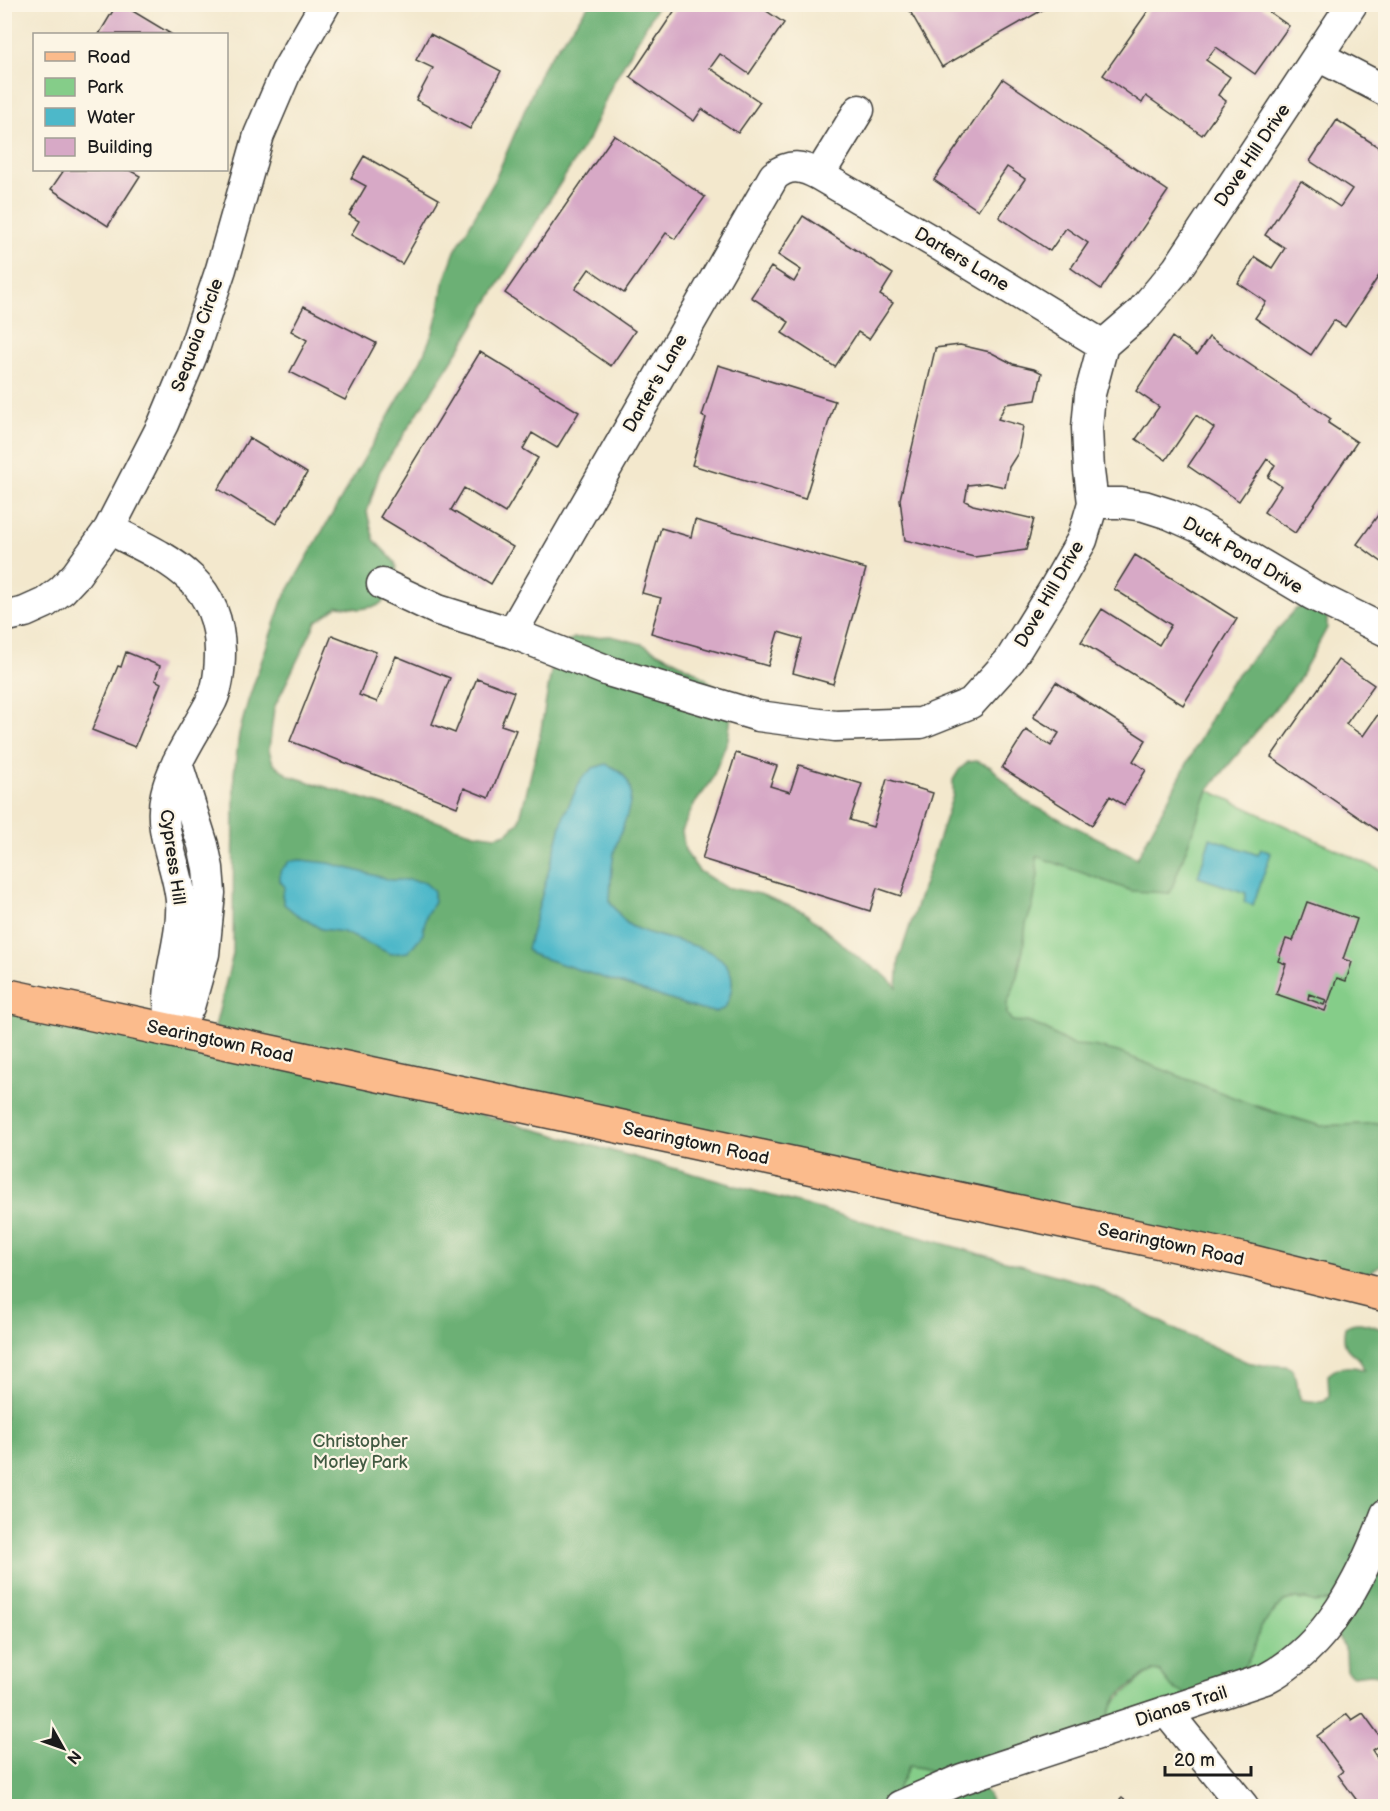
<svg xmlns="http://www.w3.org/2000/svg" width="1390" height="1811" font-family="'Balsamiq Sans',sans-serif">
<rect width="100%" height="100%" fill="#fcf5e5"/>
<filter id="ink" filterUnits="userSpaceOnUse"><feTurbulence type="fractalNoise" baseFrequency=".0167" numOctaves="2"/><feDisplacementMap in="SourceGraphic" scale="12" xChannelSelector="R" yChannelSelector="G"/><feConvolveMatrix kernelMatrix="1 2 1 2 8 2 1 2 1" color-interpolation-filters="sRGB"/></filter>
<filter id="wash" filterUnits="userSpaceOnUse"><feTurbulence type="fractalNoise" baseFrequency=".008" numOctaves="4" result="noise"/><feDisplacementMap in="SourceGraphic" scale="24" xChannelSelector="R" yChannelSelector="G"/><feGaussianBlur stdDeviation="1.35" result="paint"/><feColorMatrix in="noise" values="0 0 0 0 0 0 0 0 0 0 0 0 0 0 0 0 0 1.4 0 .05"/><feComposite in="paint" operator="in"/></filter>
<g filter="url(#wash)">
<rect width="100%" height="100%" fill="#f3e8cd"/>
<!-- green -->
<path fill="#85cd89" stroke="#507452" stroke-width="1.5" d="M1208 790 1385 872V1123L1321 1126 997 1026 1036 855 1169 893Z
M1291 1599C1305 1599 1315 1603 1329 1601L1334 1618 1229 1686 1254 1649 1260 1627 1284 1601Z
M1153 1671 1160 1672 1167 1682 1192 1697 1106 1724C1112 1703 1113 1702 1130 1689 1138 1682 1143 1675 1153 1671Z
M909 1766 922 1768 942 1777 900 1806H885L894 1797Z"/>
<!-- forest -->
<path fill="#6cb075" stroke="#446648" stroke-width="1.5" d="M589 5H658L612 85 588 140 549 201 462 345 380 471 367 512 374 540 395 562 398 579 391 595 377 606 360 609 338 606 316 622 274 708 269 750 273 763 290 776 474 833 496 836 507 833 519 822 539 741 552 666 562 645 574 638 611 636 642 644 695 671 715 686 724 699 731 716 728 739 711 782 693 806 682 831 685 851 699 871 725 887 760 894 804 912 861 960 881 972 897 987 899 959 953 795V780L959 770 968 762 977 761 991 767 1024 801 1137 858 1229 684 1296 609 1304 606 1327 617V628L1298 681 1208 790 1170 893 1132 891 1036 856 1038 875 1033 905 1026 924 1023 950 1015 984 1007 1004V1014L1012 1021 1027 1022 1043 1028 1072 1045 1093 1046 1118 1052 1263 1109 1321 1126 1385 1123V1262L1366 1275 226 1043 1091 1285 1178 1331 1247 1362 1263 1365 1286 1366 1292 1370 1296 1377 1299 1395 1302 1400 1320 1402 1325 1401 1329 1396 1328 1375C1338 1365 1353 1365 1364 1370 1359 1349 1339 1357 1345 1327 1358 1318 1371 1326 1385 1330V1676L1370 1674 1353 1676 1347 1672 1346 1652 1337 1635 1329 1601 1315 1603 1304 1599H1291L1284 1601 1260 1627 1254 1649 1241 1675 1192 1697 1172 1688 1160 1672 1153 1671 1144 1675 1117 1697 1110 1710 1106 1724 981 1786 989 1795 992 1806H909L942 1777 922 1768 909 1766 894 1797 885 1806H5V995L212 1039 233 954 234 774 239 734 248 701 282 601 421 360 433 332 439 309 443 284 455 251 494 182 544 65Z"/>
<!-- water -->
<path fill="#4db8c9" stroke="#346a72" stroke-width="1.5" d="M606 764C649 781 625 816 615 849 611 865 611 884 610 901 615 909 622 921 631 926 668 946 758 941 725 1008L716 1012 701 1010 531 954 527 949 564 815 581 779 593 768Z
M1210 838 1258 855 1261 849 1271 853 1253 905 1244 902 1246 893 1198 877Z
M301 860 329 863 391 880H409L424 882 434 891V902L426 915 423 934 408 952 391 954 343 932 321 929 296 914 284 904 282 895 285 887 280 881V871L290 861Z"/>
<g id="blocks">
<!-- building -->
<path fill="#d7a9c6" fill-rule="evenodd" d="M117 4H121L171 34H99Z
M679 4H756L784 23 749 74 720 54 710 68 760 102 738 133 702 109 694 121 630 77Z
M906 4H1053L942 67Z
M1153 4H1258L1289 26 1255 74 1216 47 1206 60 1230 77 1218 95 1226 101 1202 135 1146 96 1142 103 1103 75Z
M430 34 501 71 470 129 416 100 433 68 416 60Z
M1003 79 1168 191 1101 289 1071 268 1088 243 1066 228 1050 251 999 217 1025 179 1007 167 978 210 934 180Z
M1337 120 1386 152V265L1345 327 1334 320 1311 355 1255 318 1266 302 1238 283 1255 257 1272 268 1285 248 1265 235 1301 181 1340 207 1352 189 1310 161Z
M614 135 705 197 675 239 666 233 624 293 589 269 575 289 635 331 611 366 505 293Z
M364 156 439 199 402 264 351 235 359 221 349 215 366 186 351 178Z
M64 170H129L140 176 108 226 51 189Z
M803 216 893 274 880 295 893 303 869 339 858 332 835 367 782 333 789 322 751 297 771 267 794 282 801 270 778 255Z
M304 306 376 343 345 400 290 372 307 340 291 331Z
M1172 337 1197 355 1209 337 1331 419 1328 423 1357 442 1295 533 1264 512 1281 486 1268 477 1275 465 1267 459 1239 501 1188 466 1214 428 1196 415 1166 460 1136 439 1159 407 1136 391Z
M960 345 990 352 1013 364 1034 369 1042 373 1036 400 1006 404 998 419 1023 426 1018 453 1009 467 1005 487 986 483 968 485 965 501 973 505 1034 519 1026 550 974 557 905 540 900 499 935 350V348Z
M480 352 579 412 557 448 532 433 523 449 538 458 505 513 464 488 451 510 513 547 491 584 380 517Z
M718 365 835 401 805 499 692 465 706 418 702 416Z
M249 438 307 473 276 524 218 489Z
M1386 504V565L1357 544Z
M695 520 866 569 833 684 793 673 802 639 778 632 768 666 651 633 661 598 642 593 661 528 691 537Z
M1135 555 1237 619 1183 705 1081 642 1102 609 1159 645 1171 625 1114 589Z
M332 635 376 652 359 695 377 702 396 656 450 678 432 724 455 733 477 678 514 692 501 725 516 730 489 798 464 788 457 807 290 741Z
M126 652 160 666 155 680 161 683 135 747 92 730 118 666 121 667Z
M1338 660 1374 685 1346 724 1363 736 1386 703V836L1271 757Z
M1056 682 1146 740 1133 761 1146 770 1124 805 1110 796 1092 825 1002 768 1026 730 1051 746 1059 733 1033 717Z
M736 753 777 766 770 786 790 792 799 765 862 784 850 820 873 827 887 779 933 793 901 896 877 888 870 911 702 859Z
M1307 902 1357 919 1343 959 1352 962 1346 981 1337 978 1325 1011 1276 994 1286 964 1278 961 1286 939 1293 941ZM1309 994 1326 1000 1324 1005 1308 999Z
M1363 1713 1384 1742 1372 1750 1378 1759 1386 1754V1806H1361L1338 1775 1343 1771 1317 1736 1347 1714 1352 1720Z
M1122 1798 1132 1806H1114Z"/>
</g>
</g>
<g filter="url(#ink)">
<use href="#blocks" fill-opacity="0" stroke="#3c3b37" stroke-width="1.5"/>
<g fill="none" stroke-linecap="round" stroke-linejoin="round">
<defs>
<path id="minor" d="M1318 56 1386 91
M819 175 859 110
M1093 503H1122L1144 506 1169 514 1198 527 1313 595 1386 631
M109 529C165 558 219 577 220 651 220 667 219 685 212 700 196 731 174 760 166 794 157 831 178 865 181 901 183 935 170 966 169 1000 169 1010 172 1021 174 1031L189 1007 204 954 210 893 208 868 203 845 177 763
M382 584 438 610 512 633 611 672 758 716 835 726 921 723 971 703 1010 660 1054 589 1082 540 1093 503 1089 471 1087 428 1090 394 1103 345 1140 313 1177 269 1352 4
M4 617 25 612 45 603 62 590 76 575 109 529 163 424 192 355 221 269 259 135 286 72 325 4
M512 633 774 176C790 163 802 166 819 175L934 242 1103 345
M1166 1711 1243 1806
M900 1806 962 1779 1265 1679C1328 1647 1362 1578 1386 1514"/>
<path id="major" d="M4 995 1245 1260 1386 1295"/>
</defs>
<!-- minor casing -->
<use href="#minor" stroke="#3c3b37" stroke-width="33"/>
<!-- major casing -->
<use href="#major" stroke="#3c3b37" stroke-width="36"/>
<!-- minor -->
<use href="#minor" stroke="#fff" stroke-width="30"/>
<!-- major -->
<use href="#major" stroke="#fbbb8c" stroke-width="33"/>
</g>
</g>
<g text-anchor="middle" stroke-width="4.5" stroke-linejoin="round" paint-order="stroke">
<!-- street labels -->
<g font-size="18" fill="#1c1c1c" stroke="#fcf5e5">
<text transform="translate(1252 155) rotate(-56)" y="6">Dove Hill Drive</text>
<text transform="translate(962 259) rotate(31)" y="6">Darters Lane</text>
<text transform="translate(197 335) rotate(-70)" y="6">Sequoia Circle</text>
<text transform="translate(655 383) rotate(-60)" y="6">Darter's Lane</text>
<text transform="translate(1243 555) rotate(30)" y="6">Duck Pond Drive</text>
<text transform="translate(1049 594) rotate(-60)" y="6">Dove Hill Drive</text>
<text transform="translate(173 857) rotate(82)" y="6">Cypress Hill</text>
<text transform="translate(220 1041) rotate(12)" y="6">Searingtown Road</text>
<text transform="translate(696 1143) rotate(12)" y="6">Searingtown Road</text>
<text transform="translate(1171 1244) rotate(12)" y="6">Searingtown Road</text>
<text transform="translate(1181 1706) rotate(-18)" y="6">Dianas Trail</text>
</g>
<!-- park labels -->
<g font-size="18" fill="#415a42" stroke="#fcf5e5">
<text x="360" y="1447">Christopher<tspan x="360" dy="21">Morley Park</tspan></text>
</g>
</g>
<!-- margin -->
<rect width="1390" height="1811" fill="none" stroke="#fcf5e5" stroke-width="24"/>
<!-- legend -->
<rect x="33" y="33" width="195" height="138" fill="#fcf5e5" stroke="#a29e95" stroke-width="1.5"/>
<rect x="45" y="52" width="30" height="9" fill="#fbbb8c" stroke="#a29e95" stroke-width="1.5"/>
<text x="87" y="63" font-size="18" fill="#1c1c1c">Road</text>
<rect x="45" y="78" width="30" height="18" fill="#85cd89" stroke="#a29e95" stroke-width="1.5"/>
<text x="87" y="93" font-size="18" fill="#1c1c1c">Park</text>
<rect x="45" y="108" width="30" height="18" fill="#4db8c9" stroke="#a29e95" stroke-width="1.5"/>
<text x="87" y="123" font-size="18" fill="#1c1c1c">Water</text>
<rect x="45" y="138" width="30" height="18" fill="#d7a9c6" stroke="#a29e95" stroke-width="1.5"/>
<text x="87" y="153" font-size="18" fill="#1c1c1c">Building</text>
<!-- north arrow -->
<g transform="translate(63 1748) rotate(130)" stroke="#fcf5e5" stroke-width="4.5" paint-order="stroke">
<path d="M0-4.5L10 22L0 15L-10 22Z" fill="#1c1c1c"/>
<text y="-9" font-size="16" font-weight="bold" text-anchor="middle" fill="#1c1c1c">N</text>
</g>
<!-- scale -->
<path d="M1165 1766v9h86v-9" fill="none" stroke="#1c1c1c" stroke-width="3"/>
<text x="1174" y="1766" font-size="18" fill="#1c1c1c" stroke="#fcf5e5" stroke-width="4.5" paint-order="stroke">20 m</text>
</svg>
